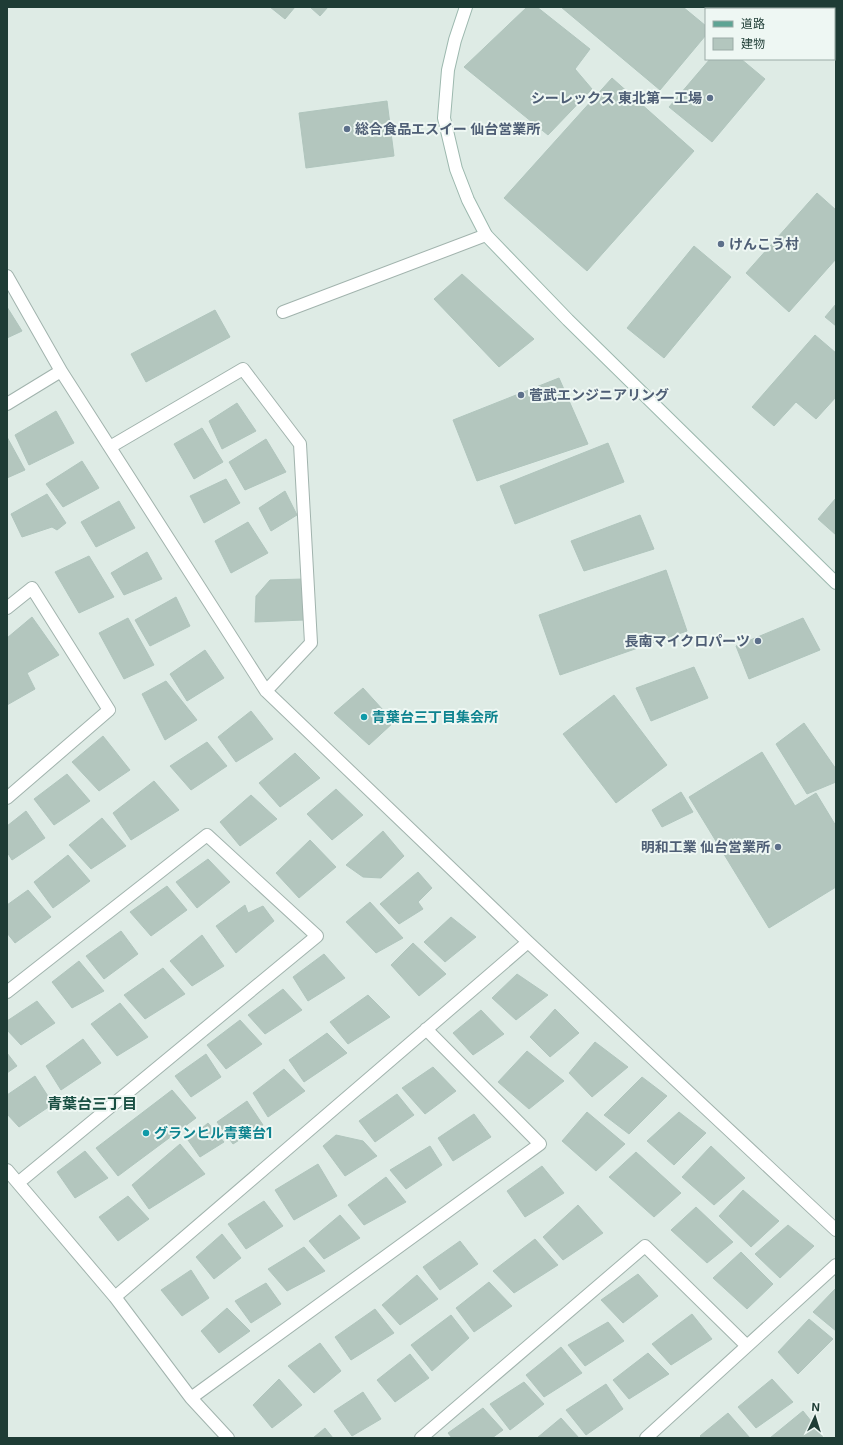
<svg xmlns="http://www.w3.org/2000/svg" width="843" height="1445" font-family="Inter,'Noto Sans JP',sans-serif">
<rect width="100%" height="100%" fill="#deebe5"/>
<!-- building -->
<path fill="#b3c6be" stroke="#b0c5bd" d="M270 7H295L285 19Z
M310 7H328L320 16Z
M527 7H537L590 49 575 69 592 89 548 135 464 67Z
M561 7H683L706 26V35L660 90Z
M710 59H741L765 79 712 142 669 107Z
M612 78 694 151 587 271 504 198Z
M387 101 394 156 306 168 299 113Z
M817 193 836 210V259L789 312 746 273Z
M694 246 731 277 664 358 627 328Z
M462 274 534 339 499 367 434 299Z
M836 304V326L825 317Z
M7 307 22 331 7 338Z
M215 310 230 337 146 382 131 354Z
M815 335 836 353V397L816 419 796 402 774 426 752 407Z
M559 378 588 444 477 481 453 420Z
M237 403 256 431 222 449 209 421Z
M56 411 74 443 29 465 15 435Z
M202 428 223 462 194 479 174 444Z
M7 437 25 470 7 478Z
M266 439 286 472 245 490 229 462Z
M608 443 624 482 515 524 500 486Z
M82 461 99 488 63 507 46 484Z
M226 479 240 503 204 523 190 496Z
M285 491 297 515 271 531 259 508Z
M47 494 66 523 57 530 52 527 22 537 11 514Z
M836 498V535L818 519Z
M119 501 135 528 96 547 81 522Z
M640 515 654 549 584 571 571 541Z
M248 522 268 553 231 573 215 541Z
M147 552 162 579 124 595 111 573Z
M89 556 114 597 79 613 55 572Z
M666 570 687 631 560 675 539 615Z
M303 579 304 620 255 622 256 596 270 580Z
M176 597 190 626 150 646 135 620Z
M32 617 59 655 27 673 35 689 7 705V638Z
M128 618 154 665 124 679 99 633Z
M803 618 820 650 749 679 736 646Z
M205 650 224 678 187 701 170 674Z
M694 667 708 698 651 721 636 688Z
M166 681 197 720 165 740 142 694Z
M363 688 394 722 369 745 334 713Z
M614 695 667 765 616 803 563 734Z
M251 711 273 739 236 762 218 737Z
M804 723 836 769V782L807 794 776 744Z
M103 736 130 770 99 791 72 762Z
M207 742 227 766 191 790 170 766Z
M762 752 795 806 816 793 836 826V887L769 928 689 797Z
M295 753 320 778 280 807 259 783Z
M67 774 90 801 54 825 34 799Z
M154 781 179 810 131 840 113 813Z
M336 789 363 815 332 840 307 814Z
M681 792 693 812 662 827 652 810Z
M251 795 277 819 240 846 220 822Z
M26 811 45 838 12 860 7 852V826Z
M102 818 126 846 91 869 69 845Z
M383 831 404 856 381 878 363 877 346 865Z
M310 840 336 867 299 898 276 873Z
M68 855 90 881 53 908 34 882Z
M208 859 230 882 197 908 176 882Z
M418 872 432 888 418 902 423 909 399 924 380 904Z
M167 886 187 910 151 936 130 912Z
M28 890 51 917 15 943 7 933V905Z
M370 902 403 938 376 953 346 922Z
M245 905 248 913 263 906 274 921 236 953 216 926Z
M451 917 476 937 445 962 424 942Z
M121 931 138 954 104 979 86 956Z
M202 935 224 966 192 986 170 961Z
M413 943 446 974 419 996 391 965Z
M324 954 345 978 308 1001 293 977Z
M79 961 104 991 72 1008 52 982Z
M163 968 185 994 145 1019 124 995Z
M517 974 548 995 516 1020 492 998Z
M283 989 302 1010 265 1034 248 1015Z
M368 995 390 1017 348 1044 330 1022Z
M37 1001 55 1023 21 1045 7 1030V1021Z
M120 1003 148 1037 117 1056 91 1024Z
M555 1009 579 1033 550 1057 530 1037Z
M481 1010 504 1034 473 1055 453 1033Z
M240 1020 262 1044 226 1069 207 1045Z
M327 1033 347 1053 304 1082 289 1060Z
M83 1039 101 1063 61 1090 46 1066Z
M595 1042 628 1067 592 1097 569 1073Z
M527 1051 564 1081 529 1109 498 1082Z
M7 1053 17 1066 7 1073Z
M206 1054 221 1077 191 1097 175 1076Z
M433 1067 456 1091 425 1114 402 1088Z
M284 1069 305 1091 268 1117 253 1093Z
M35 1076 53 1104 19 1127 7 1114V1095Z
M642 1077 667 1096 629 1134 604 1115Z
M172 1090 196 1118 118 1176 96 1148Z
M397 1094 414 1115 375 1142 359 1121Z
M247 1101 263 1125 233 1144 217 1122Z
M587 1112 625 1144 596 1171 562 1141Z
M679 1112 706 1133 674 1165 647 1141Z
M474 1114 491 1137 453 1161 438 1138Z
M208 1123 224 1142 200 1157 188 1140Z
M336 1135 363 1141 377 1156 345 1176 323 1146Z
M180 1144 205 1174 149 1209 132 1185Z
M430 1146 442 1165 406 1189 390 1170Z
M711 1146 745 1178 714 1205 682 1177Z
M85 1151 108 1178 75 1198 57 1172Z
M636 1152 681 1193 654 1217 609 1177Z
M318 1164 337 1196 294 1220 275 1190Z
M542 1166 564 1193 525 1217 507 1191Z
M386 1177 406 1202 364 1225 348 1205Z
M743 1190 779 1221 751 1247 719 1216Z
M128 1196 149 1219 118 1241 99 1217Z
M264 1201 283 1226 246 1249 228 1224Z
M578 1205 603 1233 563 1260 543 1237Z
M696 1207 733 1242 707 1263 671 1230Z
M340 1215 360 1238 324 1259 309 1241Z
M788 1225 814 1246 780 1278 755 1254Z
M222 1234 241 1258 214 1279 196 1257Z
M535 1239 558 1265 514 1293 493 1271Z
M460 1241 478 1264 440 1290 423 1267Z
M304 1247 325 1271 287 1291 268 1269Z
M741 1252 773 1284 747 1309 713 1278Z
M191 1270 209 1298 182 1316 161 1290Z
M638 1274 658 1296 623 1323 601 1300Z
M417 1275 438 1299 400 1325 382 1305Z
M489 1282 512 1306 474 1332 456 1308Z
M266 1283 281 1304 251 1323 235 1301Z
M836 1288V1331L813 1312Z
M227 1308 250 1331 219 1353 201 1331Z
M375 1309 394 1333 351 1360 335 1337Z
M692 1314 712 1339 671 1365 652 1344Z
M451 1315 469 1338 432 1371 411 1345Z
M809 1319 833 1339 798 1374 778 1352Z
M608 1322 624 1341 585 1366 568 1345Z
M320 1343 341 1371 314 1393 288 1366Z
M561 1347 582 1373 544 1397 526 1375Z
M648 1353 669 1374 629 1399 613 1380Z
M410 1354 429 1378 395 1402 377 1380Z
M279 1379 302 1405 272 1428 253 1405Z
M772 1379 793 1402 756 1428 738 1407Z
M524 1382 544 1404 510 1430 490 1404Z
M606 1384 623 1409 586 1435 566 1410Z
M363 1392 381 1419 352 1436 334 1411Z
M483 1408 503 1430 492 1438H452L448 1433Z
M803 1411 823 1436 819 1438H770Z
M728 1413 750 1438H702L700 1436Z
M561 1418 579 1438H537Z
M325 1428 333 1438H313Z"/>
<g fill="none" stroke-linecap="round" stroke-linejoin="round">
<defs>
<path id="street" d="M7 276 61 371 266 691 528 942 836 1230
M283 312 486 235
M7 404 61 371
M110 447 243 369 300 444 311 643 266 691
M7 608 32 588 109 710 7 798
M7 992 207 835 317 936 18 1183
M7 1170 115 1297 191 1398 228 1438
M115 1297 528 942
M191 1398 540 1144 426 1029
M421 1438 645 1246 747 1346
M646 1438 836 1265"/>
<path id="secondary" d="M466 7 455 40 448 70 444 118 456 169 468 200 486 235 568 320 836 583"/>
<path id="primary" d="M833 7 836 9"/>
</defs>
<!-- street casing -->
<use href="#street" stroke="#a1b3ad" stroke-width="14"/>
<!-- secondary casing -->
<use href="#secondary" stroke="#9cb8ae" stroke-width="14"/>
<!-- primary casing -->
<use href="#primary" stroke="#c0c8c6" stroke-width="14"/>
<!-- street -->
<use href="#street" stroke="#fff" stroke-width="12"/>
<!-- secondary -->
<use href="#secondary" stroke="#fff" stroke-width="12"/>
<!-- primary -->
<use href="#primary" stroke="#5ea494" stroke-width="12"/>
</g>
<!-- markers -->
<g fill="#5c6f8a" stroke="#eef7f3" stroke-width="1.5">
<circle cx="710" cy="98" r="4"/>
<circle cx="347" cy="129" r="4"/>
<circle cx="721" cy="244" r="4"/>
<circle cx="521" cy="395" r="4"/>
<circle cx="758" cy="641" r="4"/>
<circle cx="778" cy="847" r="4"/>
</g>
<g fill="#0f9aa8" stroke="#eef7f3" stroke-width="1.5">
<circle cx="364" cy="717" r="4"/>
<circle cx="146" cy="1133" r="4"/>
</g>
<g text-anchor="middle" stroke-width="4" stroke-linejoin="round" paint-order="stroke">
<!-- service labels -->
<g font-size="14" font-weight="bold" fill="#4e5e75" stroke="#eef7f3" text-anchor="end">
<text x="702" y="103">シーレックス 東北第一工場</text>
<text x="355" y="134" text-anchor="start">総合食品エスイー 仙台営業所</text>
<text x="729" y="249" text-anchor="start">けんこう村</text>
<text x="529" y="400" text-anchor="start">菅武エンジニアリング</text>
<text x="750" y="646">長南マイクロパーツ</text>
<text x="770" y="852">明和工業 仙台営業所</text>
</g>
<!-- culture labels -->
<g font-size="14" font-weight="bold" fill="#0d838f" stroke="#eef7f3" text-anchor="start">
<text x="372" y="722">青葉台三丁目集会所</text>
<text x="154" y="1138">グランヒル青葉台1</text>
</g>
<!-- neighbourhood labels -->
<g font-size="15" font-weight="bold" fill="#194f43" stroke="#eef7f3">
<text x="92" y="1109">青葉台三丁目</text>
</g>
</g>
<!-- border -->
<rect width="843" height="1445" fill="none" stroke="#1e3c35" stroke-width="16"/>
<!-- legend -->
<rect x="705" y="8" width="130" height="52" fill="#eef7f3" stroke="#9baca7"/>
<rect x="713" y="21" width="20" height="6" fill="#5ea494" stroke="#9baca7"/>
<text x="741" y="28" font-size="12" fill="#1e3c35">道路</text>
<rect x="713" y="38" width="20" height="12" fill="#b3c6be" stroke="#9baca7"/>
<text x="741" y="48" font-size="12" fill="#1e3c35">建物</text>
<!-- north arrow -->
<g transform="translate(815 1417) rotate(4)" stroke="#eef7f3" stroke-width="3" paint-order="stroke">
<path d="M0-3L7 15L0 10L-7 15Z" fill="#1e3c35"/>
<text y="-6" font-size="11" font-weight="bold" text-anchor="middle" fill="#1e3c35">N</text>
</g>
</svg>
